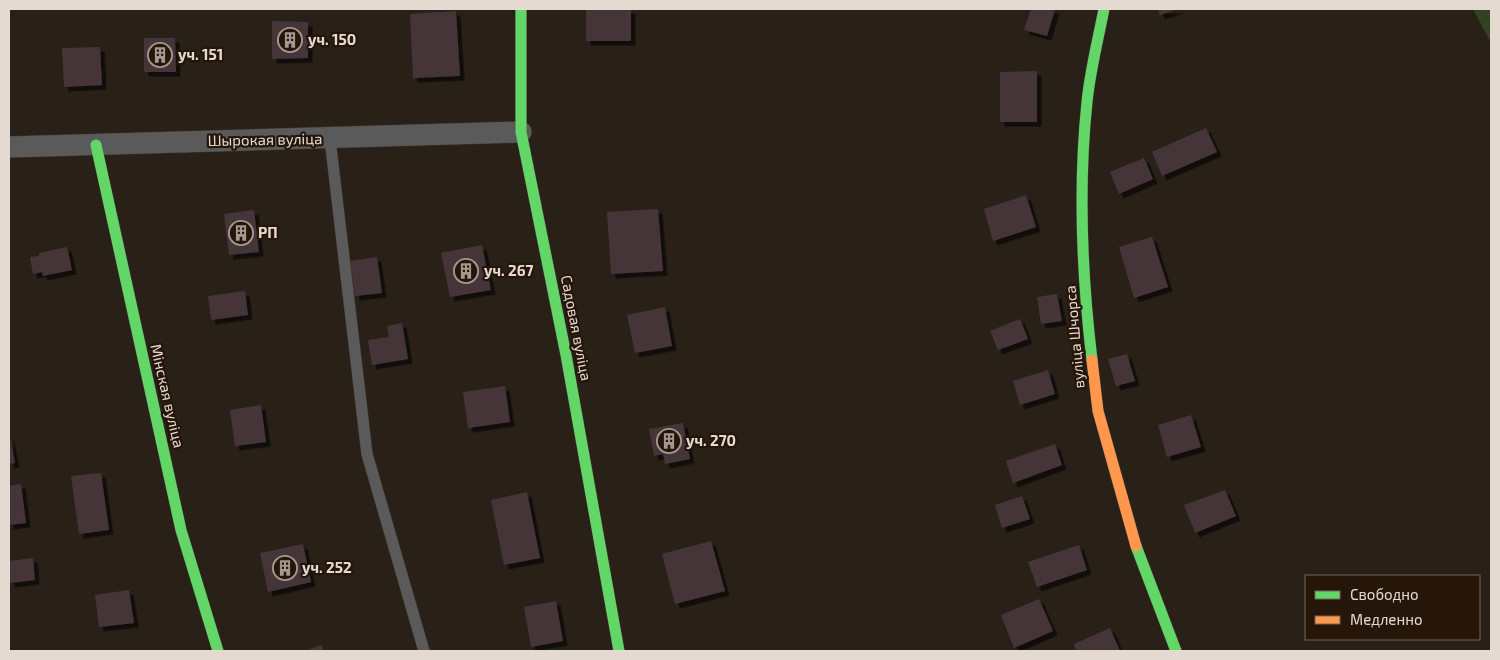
<svg xmlns="http://www.w3.org/2000/svg" width="1500" height="660" font-family="'Exo 2',sans-serif">
<defs>
<filter id="shadow"><feDropShadow dx="4.5" dy="4.5" stdDeviation="0" flood-color="#0009"/></filter>
</defs>
<rect width="100%" height="100%" fill="#292018"/>
<!-- green -->
<path fill="#334223" d="M1473 9H1491V43Z"/>
<!-- building -->
<path fill="#443639" filter="url(#shadow)" d="M586 9H631V41H586Z
M1031 9H1055L1047 36 1024 30Z
M1158 9H1178L1160 15Z
M456 11 460 76 413 78 410 14Z
M272 21 308 22V58L272 59Z
M144 38H175L176 72H144Z
M100 47 102 85 64 87 62 48Z
M1037 71V122H1000V72Z
M1206 128 1217 152 1162 176 1152 152Z
M1144 158 1153 179 1119 194 1110 172Z
M1026 195 1036 227 993 241 984 209Z
M658 209 663 271 611 274 607 212Z
M254 210 259 252 229 255 224 214Z
M1152 237 1168 287 1134 298 1119 247Z
M482 245 491 290 450 297 441 253Z
M67 247 72 270 43 276 42 272 33 274 30 257 39 256V253Z
M377 257 382 293 355 296 350 261Z
M245 291 248 315 211 320 208 296Z
M1057 294 1062 321 1041 324 1037 297Z
M665 307 672 346 635 353 627 315Z
M1020 319 1028 339 998 350 990 331Z
M402 323 408 359 372 365 368 340 389 337 387 326Z
M1127 354 1135 381 1116 386 1108 359Z
M1048 370 1055 394 1020 405 1013 381Z
M505 386 510 422 468 428 463 392Z
M261 405 266 442 235 446 230 410Z
M1191 415 1201 447 1167 457 1158 425Z
M683 423 690 459 665 464 663 454 654 456 649 429Z
M9 433 15 463 9 464Z
M1055 444 1062 465 1013 483 1006 461Z
M101 473 109 530 79 534 71 476Z
M21 484 26 523 9 525V486Z
M1225 490 1236 516 1195 533 1184 505Z
M527 492 540 558 504 565 491 500Z
M1022 496 1030 519 1002 528 995 505Z
M711 541 725 591 675 604 662 554Z
M303 544 311 582 268 592 260 553Z
M1079 545 1087 570 1037 587 1028 562Z
M33 558 35 580 10 583 9 561Z
M129 590 134 623 99 627 95 595Z
M1039 599 1053 631 1014 648 1001 615Z
M556 601 563 641 531 647 524 607Z
M1110 628 1120 651H1076L1074 644Z
M321 645 324 651H305Z"/>
<g fill="none" stroke-linecap="round" stroke-linejoin="round">
<defs>
<path id="lane" d="M330 139 367 454 424 651"/>
<path id="street" d="M9 147 521 132"/>
<path id="fast" d="M521 9V132L566 355 619 651
M96 145 181 530 218 651
M1092 360C1082 276 1078 188 1087 102 1090 71 1098 40 1104 9
M1136 546 1176 651"/>
<path id="slow" d="M1092 360 1098 411 1136 546"/>
</defs>
<!-- lane casing -->
<use href="#lane" stroke="#423a34" stroke-width="12"/>
<!-- street casing -->
<use href="#street" stroke="#423a34" stroke-width="22"/>
<!-- fast casing -->
<use href="#fast" stroke="#423a34" stroke-width="12"/>
<!-- slow casing -->
<use href="#slow" stroke="#423a34" stroke-width="12"/>
<!-- lane -->
<use href="#lane" stroke="#5a5a5b" stroke-width="11"/>
<!-- street -->
<use href="#street" stroke="#5a5a5b" stroke-width="21"/>
<!-- fast -->
<use href="#fast" stroke="#63d668" stroke-width="11"/>
<!-- slow -->
<use href="#slow" stroke="#ff974d" stroke-width="11"/>
</g>
<!-- icons -->
<defs>
<symbol id="building-ring" viewBox="-11 -11 22 22"><circle r="9.5" fill="#251609" stroke="#a39990" stroke-width="1.5"/><path d="M-4-6H4V6H1V3H-1V6H-4ZM-2.5-4.3h1.7v1.8h-1.7ZM.8-4.3h1.7v1.8H.8ZM-2.5-1h1.7V.8h-1.7ZM.8-1h1.7V.8H.8Z" fill="#a39990"/></symbol>
</defs>
<g fill-rule="evenodd">
<use href="#building-ring" x="276" y="26" width="28" height="28"/>
<use href="#building-ring" x="146" y="41" width="28" height="28"/>
<use href="#building-ring" x="227" y="219" width="28" height="28"/>
<use href="#building-ring" x="452" y="257" width="28" height="28"/>
<use href="#building-ring" x="655" y="427" width="28" height="28"/>
<use href="#building-ring" x="271" y="554" width="28" height="28"/>
</g>
<g text-anchor="middle" stroke-width="4.5" stroke-linejoin="round" paint-order="stroke">
<!-- poi labels -->
<g font-size="15" font-weight="bold" fill="#e5dad1" stroke="#251609" text-anchor="start">
<text x="308" y="45">уч. 150</text>
<text x="178" y="60">уч. 151</text>
<text x="258" y="238">РП</text>
<text x="484" y="276">уч. 267</text>
<text x="686" y="446">уч. 270</text>
<text x="302" y="573">уч. 252</text>
</g>
<!-- street labels -->
<g font-size="15" fill="#e5dad1" stroke="#251609">
<text transform="translate(265 140) rotate(-1)" y="5">Шырокая вуліца</text>
<text transform="translate(576 328) rotate(79)" y="5">Садовая вуліца</text>
<text transform="translate(1075 337) rotate(-95)" y="5">вуліца Шчорса</text>
<text transform="translate(167 396) rotate(77)" y="5">Мінская вуліца</text>
</g>
</g>
<!-- border -->
<rect width="1500" height="660" fill="none" stroke="#e5dad1" stroke-width="20"/>
<!-- legend -->
<rect x="1305" y="575" width="175" height="65" fill="#251609" stroke="#726459"/>
<rect x="1315" y="591" width="25" height="8" fill="#63d668" stroke="#726459"/>
<text x="1350" y="600" font-size="15" fill="#e5dad1">Свободно</text>
<rect x="1315" y="616" width="25" height="8" fill="#ff974d" stroke="#726459"/>
<text x="1350" y="625" font-size="15" fill="#e5dad1">Медленно</text>
</svg>
